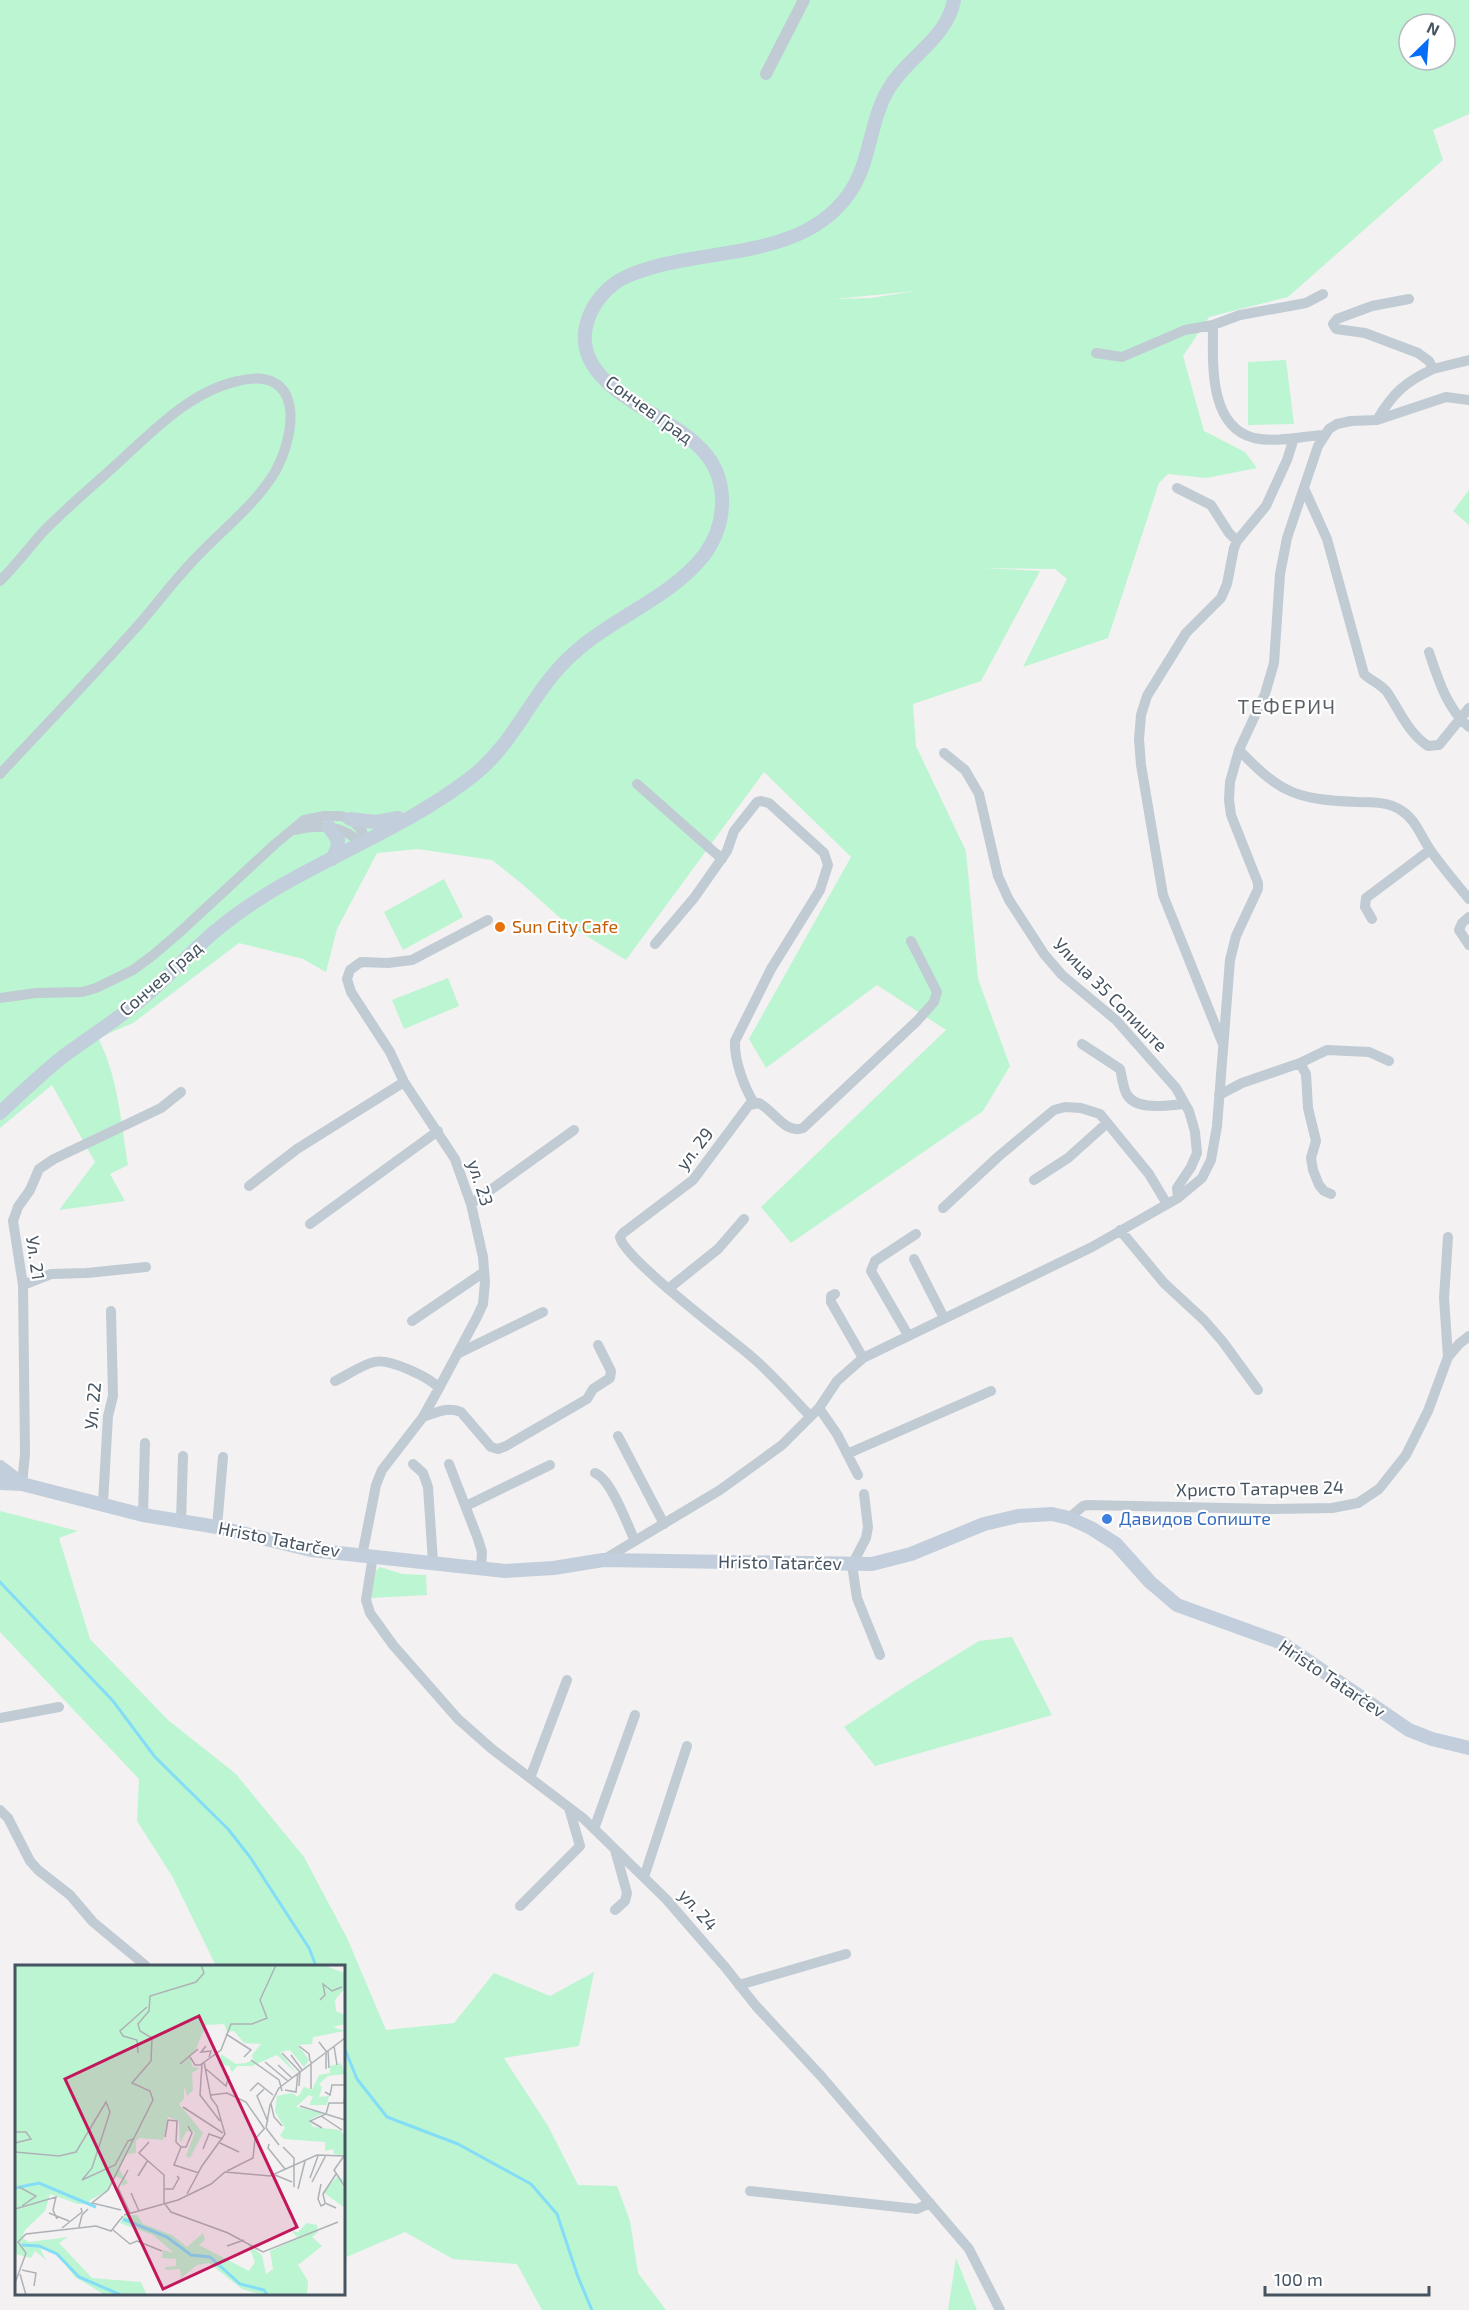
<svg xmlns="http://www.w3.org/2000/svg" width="1469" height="2310" font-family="'Exo 2',sans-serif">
<rect width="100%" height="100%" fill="#f3f1f1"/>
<!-- green -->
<path fill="#bcf5d2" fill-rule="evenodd" d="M0 0H1469V114L1433 130 1443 160 1288 297 1209 317 1183 356 1204 431 1245 452 1257 468 1206 478 1168 474 1159 483 1108 638 1023 667 1067 579 1055 569 983 568 1040 571 981 681 913 704 916 746 966 851 978 979 1010 1066 983 1111 791 1243 761 1207 946 1030 877 985 766 1068 749 1039 851 857 764 772 626 960 567 924 521 883 492 860 418 849 377 853 337 929 326 972 303 959 239 943 133 1023 98 1038C118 1076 121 1123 128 1165L110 1174 125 1201 59 1210 95 1162 52 1085 0 1128ZM1409 24H1445V60H1409ZM916 291 871 298 834 299Z
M1286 360 1294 424 1248 425V362Z
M1469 490V525L1453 511Z
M444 879 463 917 403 950 384 912Z
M448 978 459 1006 404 1029 392 1000Z
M0 1511 78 1531 59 1538 90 1639 168 1720 236 1774 304 1857 347 1938 386 2030 454 2023 494 1973 550 1996 594 1972 579 2046 504 2058 548 2126 578 2185 617 2186 630 2221 638 2273 666 2310H542L517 2264 453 2259 405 2232 344 2258V1966H216L172 1876 137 1821 139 1779 0 1632Z
M380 1567 402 1574 426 1575 427 1595 371 1598 374 1573Z
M1012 1637 1052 1715 875 1766 844 1727 901 1689 979 1641Z
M956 2258 977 2310H948Z"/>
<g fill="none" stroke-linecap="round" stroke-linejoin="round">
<!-- stream -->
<path stroke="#84ddf6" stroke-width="3" d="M0 1582 113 1701 155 1757 228 1829 250 1857 309 1948 316 1966
M344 2047 357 2079 387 2117 458 2144 531 2184 557 2214 578 2277 592 2310"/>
<!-- minor -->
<path stroke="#c0cbd4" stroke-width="10" d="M1213 325C1213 362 1208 426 1254 438 1276 443 1302 436 1324 435
M1096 353 1122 357 1185 330 1213 325 1240 315 1306 303 1323 294
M1433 369 1469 360
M1377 420C1393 393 1405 382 1433 369L1429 361 1418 353 1365 333 1336 329 1333 324 1337 319 1372 306 1409 299
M1177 488 1211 505 1229 533 1237 541
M1304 488 1327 539 1364 674C1371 681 1380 683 1387 692 1400 711 1408 733 1428 746L1439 745 1469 708
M0 581C15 566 28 549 42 533 66 508 93 486 119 462 153 431 191 391 238 381 304 365 297 432 275 472 254 507 219 532 192 562 171 584 153 609 133 631 89 680 44 727 0 774
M1429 652C1438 679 1447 709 1469 727
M1239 750C1282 795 1297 799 1357 802 1372 802 1390 802 1402 811 1415 819 1421 836 1429 848 1441 866 1456 883 1469 899
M944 753 965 770 979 794 998 876 1009 900 1044 954 1062 975 1116 1020 1176 1088 1189 1111 1195 1132 1197 1153 1191 1167 1177 1188 1178 1198
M637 784 722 859
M295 830C318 824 345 825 361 844
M1469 917 1462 923 1459 930 1469 945
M1372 919 1365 907 1366 898 1430 850
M655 944 694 898 727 851 734 831 757 802 761 801 769 803 824 853 828 865 820 890 771 969 735 1041C734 1060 744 1087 754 1103
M0 998 36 993 82 992 96 988 133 970 152 956 179 933 275 844 304 820 325 816H341L352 820 362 831 363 836 361 844
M1222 1042 1163 895 1141 765 1139 739 1141 715 1147 696 1186 633 1221 598 1227 584 1234 548 1237 541 1266 506 1287 460 1294 438
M1082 1044 1120 1069C1122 1077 1123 1086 1126 1093 1135 1112 1169 1105 1185 1104
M1300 1063 1306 1074 1308 1108 1316 1141 1311 1158 1313 1170 1319 1185 1324 1191 1331 1194
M1219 1095 1242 1083 1300 1063 1327 1050 1369 1052 1389 1061
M1034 1180 1068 1158 1107 1123
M249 1186 297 1149 404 1082
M471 1204 574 1130
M943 1208 999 1156 1054 1110 1065 1107 1081 1108 1100 1114 1149 1174 1167 1204
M310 1224 438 1131
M1120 1230 1164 1283 1204 1320 1223 1342 1258 1390
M1448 1237 1444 1298 1448 1357
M914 1259 944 1318
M23 1285 51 1274 87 1273 146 1267
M668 1289 718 1249 744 1219
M835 1294 831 1296V1302L863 1358
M412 1321 484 1272
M908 1335 871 1271 875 1261 916 1234
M459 1353 543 1312
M335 1381C348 1375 361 1365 374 1362 389 1358 429 1377 439 1388
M819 1408 837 1434 858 1475
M810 1416C791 1396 773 1375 752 1357 730 1338 623 1258 620 1237L623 1233 693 1180 749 1105 759 1103C773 1110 786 1135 803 1128L917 1021 934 1002 937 992 911 941
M423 1417C436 1413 448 1406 461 1412L491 1447 498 1449 506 1446 587 1399 593 1389 610 1378 611 1371 598 1345
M618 1436 664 1524
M847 1454 991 1391
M413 1464 423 1473 428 1487 433 1562
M449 1464 478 1539 482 1552 481 1567
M595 1473C611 1479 627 1524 635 1541
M22 1484 25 1454 23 1285 13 1221 18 1207 30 1190 39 1169 54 1159 161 1108 181 1092
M864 1494 868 1527 866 1538 852 1565 857 1598 880 1655
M103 1503 108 1416 113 1396 111 1311
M466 1506 550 1465
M143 1515 145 1443
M1069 1518 1083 1506 1088 1505 1272 1509 1332 1508 1358 1503 1379 1489 1406 1455 1428 1411 1448 1357 1459 1344 1469 1336
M181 1522 183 1456
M217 1527 223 1457
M362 1556 376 1485 382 1470 423 1417 439 1388 477 1317 483 1304 485 1282 483 1257 471 1204 455 1159 404 1082 390 1052 351 992 347 979 350 970 361 962 388 963 412 960 488 920
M373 1556 366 1600 370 1613 393 1645 458 1719 492 1749 584 1819 666 1899 725 1967 756 2006 821 2076 969 2249 1000 2310
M603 1560 720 1490 782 1445 819 1408 837 1381 863 1358 1092 1247 1178 1198 1202 1178 1211 1160 1217 1126 1230 960 1236 936 1258 889V883L1231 815 1229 800 1230 782 1239 750 1265 694 1274 663 1280 574 1287 538 1318 446 1329 429 1337 424 1351 421 1377 420 1446 397 1469 400
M0 1718 59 1707
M530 1778 567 1680
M0 1810 8 1818 30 1861 38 1870 70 1895 93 1922 145 1965
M594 1829 635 1715
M644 1877 687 1746
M520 1906 580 1846 569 1808
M615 1910 625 1901 627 1893 615 1850
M739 1985 846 1954
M750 2191 917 2209 930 2203"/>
<!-- tertiary -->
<path stroke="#c0cbd4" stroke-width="12" d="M766 74 804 0"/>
<!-- secondary -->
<path stroke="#c2cedb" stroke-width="14" d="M350 819 376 822 398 818
M329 827 338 840 337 849 332 859
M0 1113C21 1093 42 1073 65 1055 91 1036 118 1019 143 998 167 978 189 954 213 933 233 916 255 901 277 888 342 850 415 822 474 775 516 742 533 689 573 654 613 617 671 598 705 554 717 537 723 518 722 497 721 476 712 458 696 444 663 412 579 388 585 332 587 318 593 305 603 294 618 277 636 272 657 266 720 249 805 255 848 195 871 164 869 122 888 90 907 57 947 39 954 0
M0 1467 22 1484
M0 1483 22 1484 143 1515 217 1527 311 1550 505 1571 554 1568 603 1560 872 1564 911 1554 984 1524 1018 1516 1052 1514 1069 1518 1091 1528 1116 1544 1150 1582 1177 1605 1282 1643 1409 1730 1432 1739 1469 1748"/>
</g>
<!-- markers -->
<circle fill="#e8710a" stroke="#fff" stroke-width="2" cx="500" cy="927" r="6"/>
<circle fill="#3f7fe0" stroke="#fff" stroke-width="2" cx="1107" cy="1519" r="6"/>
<g text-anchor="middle" stroke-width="4.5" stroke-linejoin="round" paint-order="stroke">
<!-- street labels -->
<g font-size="18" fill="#465461" stroke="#fff">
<text transform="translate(649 410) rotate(36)" y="6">Сончев Град</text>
<text transform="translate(161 979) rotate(-41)" y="6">Сончев Град</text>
<text transform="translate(1110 995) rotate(45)" y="6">Улица 35 Сопиште</text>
<text transform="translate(695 1149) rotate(-52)" y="6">ул. 29</text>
<text transform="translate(480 1183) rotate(72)" y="6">ул. 23</text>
<text transform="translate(35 1258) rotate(82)" y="6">Ул. 21</text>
<text transform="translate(93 1406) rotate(-85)" y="6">Ул. 22</text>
<text transform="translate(1260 1489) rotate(-1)" y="6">Христо Татарчев 24</text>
<text transform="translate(279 1540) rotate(11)" y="6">Hristo Tatarčev</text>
<text transform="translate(780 1563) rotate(1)" y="6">Hristo Tatarčev</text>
<text transform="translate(1332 1679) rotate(34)" y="6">Hristo Tatarčev</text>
<text transform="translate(698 1910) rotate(49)" y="6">ул. 24</text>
</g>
<!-- food labels -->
<g font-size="18" fill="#c56008" stroke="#fff" text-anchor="start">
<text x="512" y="933">Sun City Cafe</text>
</g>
<!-- shop labels -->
<g font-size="18" fill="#366cbe" stroke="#fff" text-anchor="start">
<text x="1119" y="1525">Давидов Сопиште</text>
</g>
<!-- neighbourhood labels -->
<g font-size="20" letter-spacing="1.5" fill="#5c6167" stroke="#fff">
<text x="1287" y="714">ТЕФЕРИЧ</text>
</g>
</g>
<!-- overview -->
<g transform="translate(15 1965)">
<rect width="330" height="330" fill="#f3f1f1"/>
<path d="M0 0H308L330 8V23L320 35 321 46 330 50V59L318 62 330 66 298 72 297 79 283 80 294 95 289 102 275 85 265 87 282 109 262 90 237 101H222L217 107 214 101 204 99 206 89 221 99 231 98 238 95 237 90 246 79 229 78 219 66 212 67 209 59 191 60 180 86 174 91 178 102 185 103 177 108 178 125 172 131 169 121V134L164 139 188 168 175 193 171 191 180 167 172 166 165 178 164 156 153 152 148 175 124 173 121 176V188L112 189 104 204 113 218 107 221 108 215 101 211 94 225 75 235V239H63L35 229 30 246 10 265 7 273 14 277 53 272 44 278 77 313 126 317 132 330H90L60 312 42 289 25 283 31 295 20 286 16 293 0 289ZM326 98 330 109 313 111 304 119 307 122 304 132 314 131 312 140H294L298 132 294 130 281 142 308 148 294 155 298 162 325 165 330 171V191L319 189 318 184 310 186V177L269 174 265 170 270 163 260 147 262 131 277 128 283 132 289 122 297 125 304 110 315 108V101ZM323 211 330 216V219L327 215 326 218 330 226V243L308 227ZM110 250H122L128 259 157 270 172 282 188 268 190 275 184 280 234 306 240 297 233 279 247 290 251 309 258 304 255 286 277 276 282 272 277 266 283 267 292 258 302 260 303 267 297 272 307 281 283 300 293 316 292 330H248L227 324 194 298 182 300 166 313 165 304 151 305 150 302 161 301V294L147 293 148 285 159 288 138 270 105 258Z" fill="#bcf5d2"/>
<path fill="none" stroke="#84ddf6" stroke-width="3" d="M0 223 24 218 81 242M108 254 152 272 176 290 195 292 225 319 249 325 252 330M7 280 24 281 42 289 64 312 106 330"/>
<path fill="none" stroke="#aeb2b7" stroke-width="1.5" d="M305 35 310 30 308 19 317 26 327 22M211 69 236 85 229 92M304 77 311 86V104M191 81 186 87 196 86 194 92M284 81 294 89 295 96M319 81 322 100M313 85 314 103M123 88 122 75 108 71 105 66 132 42M267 88 285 107 284 121M276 90 287 105M175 92 180 100H185L206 85 216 59H237L252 53 245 35 261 0M236 95 264 115 267 126M296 96V124M250 97 273 116M165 99 183 84M187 99 185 130 205 156M263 100 277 113M191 104 211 121 214 111M249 124 242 131 253 157M270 125 281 127 283 108M235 126 243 118 258 130M310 127 315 130 317 120H330M196 130 212 128 231 137 249 163M256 139 259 152 267 161M285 141 330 155M168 142 208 168M306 151 327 165M173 161 177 168 171 182H166L159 200 184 208M251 163 255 140 264 123 330 73M251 163 264 180M307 163 295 156 311 149 314 138H329L330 128M0 167H11L16 174 0 178M150 172 153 155 162 156 161 177 166 182M134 177 124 188 149 210V238M205 178 224 187M254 179 253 183 270 204M268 182 279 193V222M188 184 194 169 208 174M0 187 44 191 61 187 91 137 95 147 77 203 67 215 100 200 113 176 118 174M329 191 319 205 330 222M113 205 103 223 115 248M212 206 238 193 240 174 250 163M321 209 308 229 310 238 321 243M260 210 277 217M123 211 133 195M295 213 303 191M297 217 311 190M306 219 303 234 306 241 310 239M4 222 21 231 7 241M150 224H158L164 213 162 211M283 224 290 196M116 228 124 246M172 229 187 201 210 169 202 141 196 133 189 97M150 239 156 247 213 268 248 287 323 257M0 244 41 232 38 245 42 254M106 245 77 238 93 225 138 135 135 126 117 118 136 96 137 73 125 66 123 59 134 46 135 31 181 17 189 8 186 0M34 248 54 256M109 250 163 235 196 219 210 207 255 211 302 190 330 191M64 262 67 250 73 244M47 263 67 247 66 243M98 265 115 279 122 276 147 286M212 281 229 275M7 305 21 308 19 321M5 309 11 330M0 318 11 288 3 277 11 269 81 261 96 266 108 251"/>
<path fill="#c2185b" fill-opacity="0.15" stroke="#c2185b" stroke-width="3" d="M184 51 282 262 148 324 50 114Z"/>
<rect width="330" height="330" fill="none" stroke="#465461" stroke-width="3"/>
</g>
<!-- north arrow -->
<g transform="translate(1427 42) rotate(25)"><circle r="28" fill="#ffffff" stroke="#b5bbc0" stroke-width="1.5"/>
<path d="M0-4.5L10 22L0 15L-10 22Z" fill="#056df9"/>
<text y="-9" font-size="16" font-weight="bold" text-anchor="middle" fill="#465461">N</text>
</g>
<!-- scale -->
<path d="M1265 2286v9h164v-9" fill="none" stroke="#465461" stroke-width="3"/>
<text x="1274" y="2286" font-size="18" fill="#465461" stroke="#ffffff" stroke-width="4.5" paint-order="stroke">100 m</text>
</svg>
